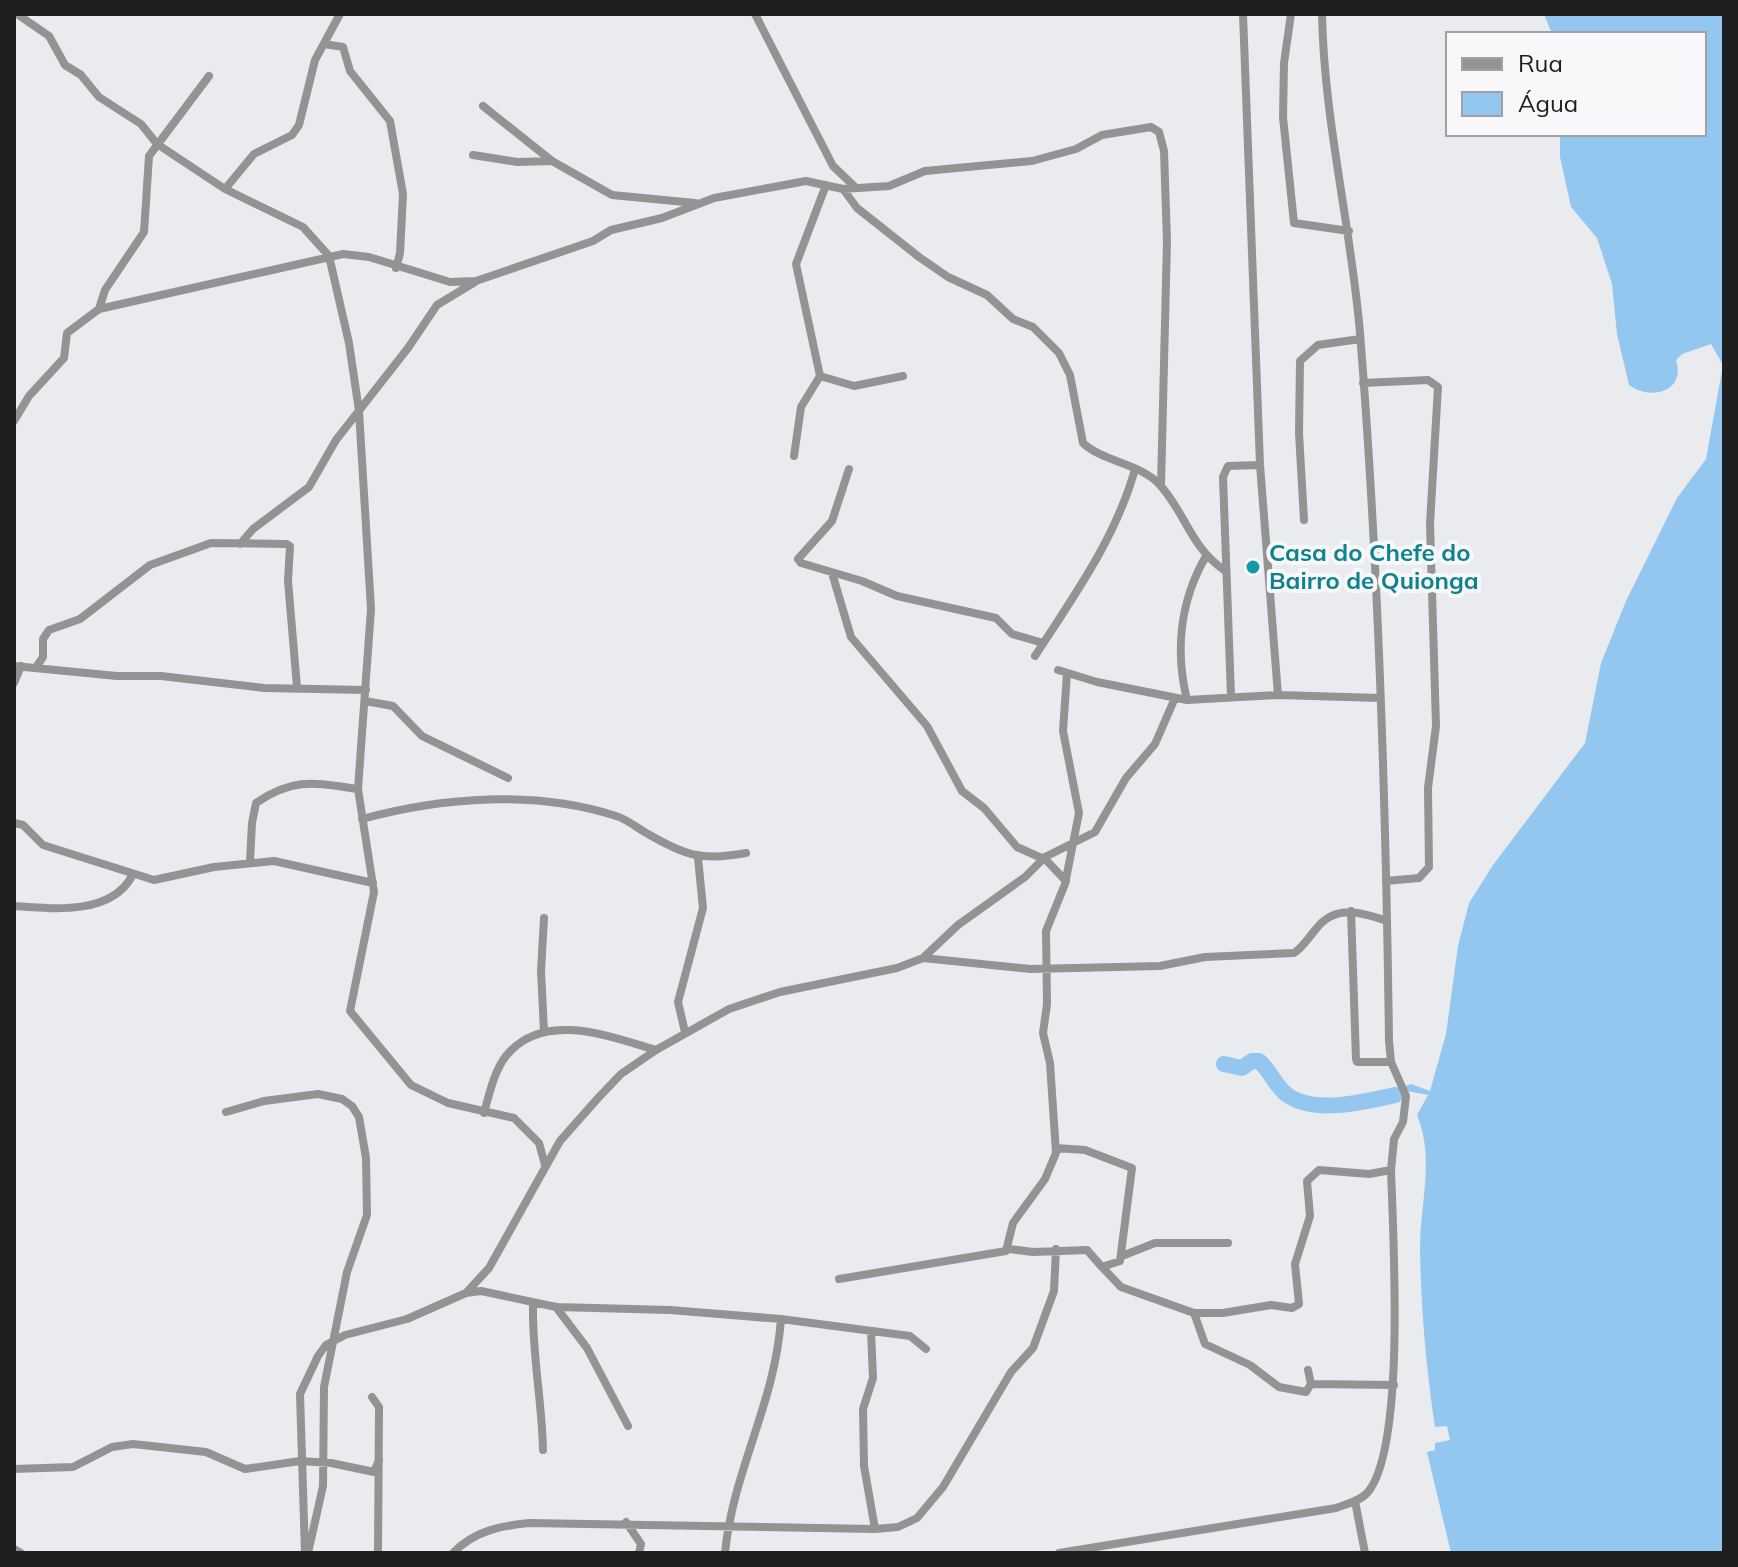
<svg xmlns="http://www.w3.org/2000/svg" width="1738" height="1567" font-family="Mulish,sans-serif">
<rect width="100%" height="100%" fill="#eaebee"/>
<!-- water -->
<path fill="#94c7f0" d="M1544 14H1724V1553H1451L1427 1452 1435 1450V1443L1450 1440 1447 1426 1435 1427C1426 1367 1421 1309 1420 1249 1420 1203 1435 1159 1417 1115L1428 1095 1406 1091 1394 1100 1373 1098 1411 1084 1430 1091 1446 1034 1458 946 1469 903 1493 865 1585 743 1601 663 1626 601 1677 498 1706 459 1723 365 1711 344 1682 354 1676 360C1686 392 1651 401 1629 385L1617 334 1612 284 1597 238 1571 207 1560 157V134H1704V34H1552Z"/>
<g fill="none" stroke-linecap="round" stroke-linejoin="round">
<!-- river -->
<path stroke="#94c7f0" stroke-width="16" d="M1224 1064 1242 1068 1252 1061H1259C1270 1070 1274 1084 1286 1094 1313 1115 1365 1102 1395 1095"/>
<!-- street -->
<path stroke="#929392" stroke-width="8" d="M17 14 49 36 65 65 81 75 99 97 141 124 157 144 225 189 303 227 329 256 349 343 359 411 371 609 358 789 374 892 350 1011 411 1085 448 1103 514 1118 539 1143 545 1165
M755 14 833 166 855 187
M1243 14 1260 465 1278 695
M1291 14 1284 63 1283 117 1294 223 1349 231
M324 44 343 47 350 71 390 121 403 194 400 253 396 268
M483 106 552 161 612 195 695 203
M473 155 517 162 551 161
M826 185 796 264 820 376 854 386 903 376
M225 189 254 154 292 135 299 125 315 60 340 14
M843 189 857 208 919 257 948 277 987 295 1013 319 1033 327 1059 353 1070 375 1083 443C1103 462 1140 463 1160 485 1186 514 1190 546 1224 570
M99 309 343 254 369 257 450 282 476 281 593 241 611 230 662 218 714 198 806 181 843 189 889 186 925 171 1032 161 1076 149 1102 135 1151 127 1159 132 1164 151 1167 241 1161 486
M1363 383 1428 380 1438 387 1430 524 1436 726 1428 788 1429 867 1419 878 1386 881
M14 421 29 396 64 358 67 333 99 309 105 290 144 232 149 156 209 76
M794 456 801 407 820 376
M849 469 832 521 798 559 801 563 862 581 897 596 996 618 1012 634 1043 643
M1304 520 1299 433 1300 361 1318 345 1360 339
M240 544 253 529 309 487 336 440 408 348 437 305 475 282
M832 573 851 637 927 726 962 791 984 808 1017 847 1046 860 1066 881
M1035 656C1073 597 1116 538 1135 469
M14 666 117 676H161L264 688 366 690
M37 666 43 657V639L49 630 80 619 150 565 211 543 287 544 290 546 288 581 297 687
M1058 670 1097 682 1187 700 1278 695 1380 698
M14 683 21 666
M1231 696 1223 477 1228 466 1260 465
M1187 700C1175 651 1180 601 1206 556
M365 701 393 706 422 736 508 778
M362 819C443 797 535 790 616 816 627 819 637 828 648 834 686 856 702 861 746 853
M14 823 23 825 43 845 154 880 214 867 274 861 373 883
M250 861 252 823 256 803C294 777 315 783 358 789
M14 906C54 909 111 915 132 876
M1351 911 1356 1059 1357 1062H1391
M544 918 541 971 544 1032
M924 957 958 925 1025 877 1045 857 1095 832 1126 778 1155 744 1175 698
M685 1032 678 1002 703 908 698 858
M226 1112 264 1101 318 1094 342 1099 352 1106 359 1117 366 1158 367 1215 347 1272 324 1387 323 1486 308 1553
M484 1113C489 1095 494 1071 506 1056 543 1010 609 1036 656 1050
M1009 1249 1033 1252 1087 1250 1102 1267 1120 1261 1132 1168 1085 1150 1056 1148
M1122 1256 1155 1243H1228
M1102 1267 1121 1287 1194 1313H1223L1271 1305 1292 1308 1299 1304 1295 1264 1310 1216 1307 1181 1319 1170 1369 1174 1391 1170
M839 1279 1006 1251 1013 1223 1045 1179 1056 1153 1050 1063 1043 1033 1047 1004 1046 931 1065 884 1079 813 1063 731 1067 673
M466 1293 489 1268 560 1141 599 1097 621 1074 656 1050 729 1009 780 992 897 968 923 958 1031 969 1160 966 1205 957 1294 953C1303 947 1309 937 1316 929 1335 904 1361 912 1387 921
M533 1305C532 1354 542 1401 543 1450
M556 1307 587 1348 628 1426
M1194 1313 1205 1344 1250 1365 1279 1387 1306 1392 1311 1384
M871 1331 873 1378 863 1409 864 1466 875 1529
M1308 1370 1311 1384 1394 1385
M372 1397 379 1407 378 1553
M14 1469 73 1467 112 1447 133 1444 206 1452 245 1469 300 1461 331 1463 374 1472 379 1460
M1355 1501 1365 1553
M626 1522 641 1544 639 1553
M14 1549 21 1553
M305 1553 300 1394 318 1356 326 1345 345 1335 407 1319 466 1293 481 1291 556 1307 670 1310 781 1319 910 1336 926 1349
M453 1553C474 1531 500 1526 529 1523L875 1529 898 1527 917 1518 943 1487 1011 1372 1033 1348 1054 1291 1056 1249
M725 1553C733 1470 775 1404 781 1319
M1059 1553 1336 1508C1346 1504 1361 1501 1368 1492 1406 1445 1393 1235 1391 1170L1394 1139 1403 1122 1406 1096 1391 1062 1389 1041C1386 804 1379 568 1360 333 1351 226 1324 121 1322 14"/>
</g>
<!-- markers -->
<circle fill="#0f9aa8" stroke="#f8f8fb" stroke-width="3" cx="1253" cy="567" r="8"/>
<g text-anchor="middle" stroke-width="8" stroke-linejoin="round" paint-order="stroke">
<!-- culture labels -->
<g font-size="24" font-weight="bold" fill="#0d838f" stroke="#f8f8fb" text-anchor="start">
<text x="1269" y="561">Casa do Chefe do<tspan x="1269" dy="28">Bairro de Quionga</tspan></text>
</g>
</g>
<!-- border -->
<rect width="1738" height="1567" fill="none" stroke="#1f1f20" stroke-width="32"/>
<!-- legend -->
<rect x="1446" y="32" width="260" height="104" fill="#f8f8fb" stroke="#a1a1a3" stroke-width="2"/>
<rect x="1462" y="58" width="40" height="12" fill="#929392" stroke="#a1a1a3" stroke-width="2"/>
<text x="1518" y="72" font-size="24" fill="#1f1f20">Rua</text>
<rect x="1462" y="92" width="40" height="24" fill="#94c7f0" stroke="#a1a1a3" stroke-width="2"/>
<text x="1518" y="112" font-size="24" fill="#1f1f20">Água</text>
</svg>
